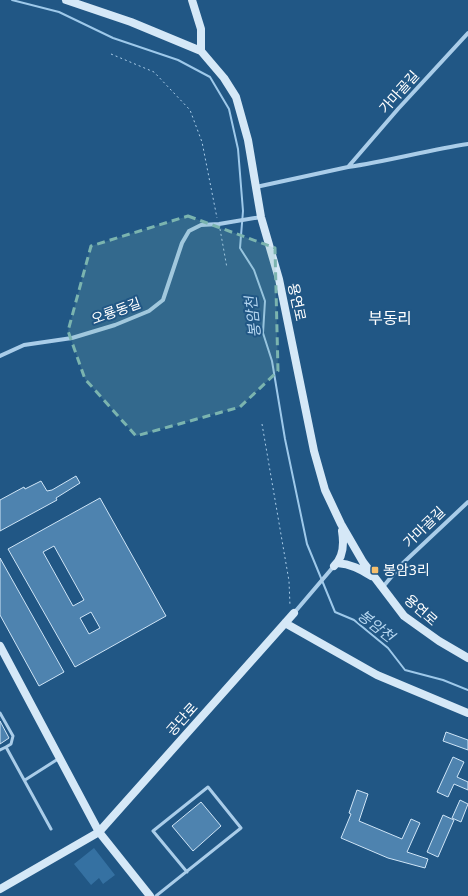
<svg xmlns="http://www.w3.org/2000/svg" width="468" height="896" font-family="'Noto Sans','Noto Sans KR',sans-serif">
<rect width="100%" height="100%" fill="#215785"/>
<!-- green -->
<path fill="#3571a2" d="M94 848 115 875 103 884 99 878 91 885 74 864Z"/>
<g fill="none" stroke-linecap="round" stroke-linejoin="round">
<!-- stream -->
<path stroke="#9ec9ea" stroke-width="2" d="M12 0 59 12 113 38 178 60 210 77 229 109 238 149 243 211 240 248 254 270 265 301 263 333 272 361 285 439 307 544 335 612 354 620 388 648 405 670 443 680 468 690"/>
</g>
<!-- building -->
<path fill="#4e83af" stroke="#cfe5f7" fill-rule="evenodd" d="M76 476 80 483 56 498 57 500 0 531V500L24 487 25 489 41 481 47 491 52 490Z
M100 498 166 616 75 667 8 549ZM54 546 84 600 73 606 43 552ZM91 612 100 628 89 634 80 618Z
M0 558 64 672 39 686 0 615Z
M0 721 9 738 0 744Z
M446 732 468 740V750L443 741Z
M453 757 464 762 457 777 468 782V790L454 784 448 797 437 792Z
M357 790 368 794 359 821 402 839 411 819 420 823 407 852 428 859 425 868 388 858 341 838 351 814 349 813Z
M460 800 468 804 461 822 452 818Z
M201 802 221 826 193 851 172 826Z
M443 815 454 820 438 857 427 852Z"/>
<g fill="none" stroke-linecap="round" stroke-linejoin="round">
<!-- path -->
<path stroke="#aacde9" stroke-width="1" stroke-dasharray="2 3" stroke-linecap="butt" d="M111 54 154 72 190 110 202 142 217 218
M220 229 227 268
M262 424 289 581 290 606"/>
<!-- lane -->
<path stroke="#aacde9" stroke-width="3" d="M0 713 13 736 11 744 6 747
M0 750 6 747 51 829
M25 780 58 759
M156 896 241 828 208 787 153 831 187 872"/>
<!-- street -->
<path stroke="#aacde9" stroke-width="4" d="M348 167C389 161 428 150 468 144
M256 187 348 167 398 109 468 33
M0 356 24 345 72 338 115 325 149 311 163 300 182 243 189 231 201 225 219 224 261 217
M382 588 402 564 468 502
M294 613 334 566"/>
<!-- secondary -->
<path stroke="#d5e8f7" stroke-width="8" d="M66 0 131 22 201 51 224 78 236 97 248 140 261 217 279 279 314 451 325 490 341 524 363 562 404 616 439 641 468 658
M192 0 201 29V51
M337 563C351 564 360 569 371 576
M334 566C344 557 344 543 342 531
M285 623 377 675 468 713
M0 646 99 832 150 896
M0 889 99 832 294 613"/>
</g>
<!-- marked area -->
<path fill="#7bb4af" fill-opacity="0.2" stroke="#7bb4af" stroke-width="3" stroke-dasharray="8 5" stroke-linejoin="round" d="M188 216 275 248 278 371 240 407 136 436 85 379 68 331 91 246Z"/>
<!-- markers -->
<rect fill="#f6bf6c" stroke="#215785" stroke-width="1.5" x="371" y="566" width="8" height="8" rx="2"/>
<g text-anchor="middle" stroke-width="4" stroke-linejoin="round" paint-order="stroke">
<!-- street labels -->
<g font-size="14" fill="#fff" stroke="#215785">
<text transform="translate(399 92) rotate(-48)" y="5">가마골길</text>
<text transform="translate(297 302) rotate(78)" y="5">용연로</text>
<text transform="translate(116 311) rotate(-20)" y="5">오룡동길</text>
<text transform="translate(424 527) rotate(-44)" y="5">가마골길</text>
<text transform="translate(421 610) rotate(41)" y="5">용연로</text>
<text transform="translate(182 719) rotate(-48)" y="5">공단로</text>
</g>
<!-- poi labels -->
<g font-size="14" fill="#fff" stroke="#215785" text-anchor="start">
<text x="383" y="575">봉암3리</text>
</g>
<!-- water labels -->
<g font-size="15" font-style="italic" fill="#b6d7f1" stroke="#215785">
<text transform="translate(253 317) rotate(-96)" y="5">봉암천</text>
<text transform="translate(376 626) rotate(38)" y="5">봉암천</text>
</g>
<!-- quarter labels -->
<g font-size="16" fill="#fff" stroke="#215785">
<text x="390" y="324">부동리</text>
</g>
</g>
</svg>
